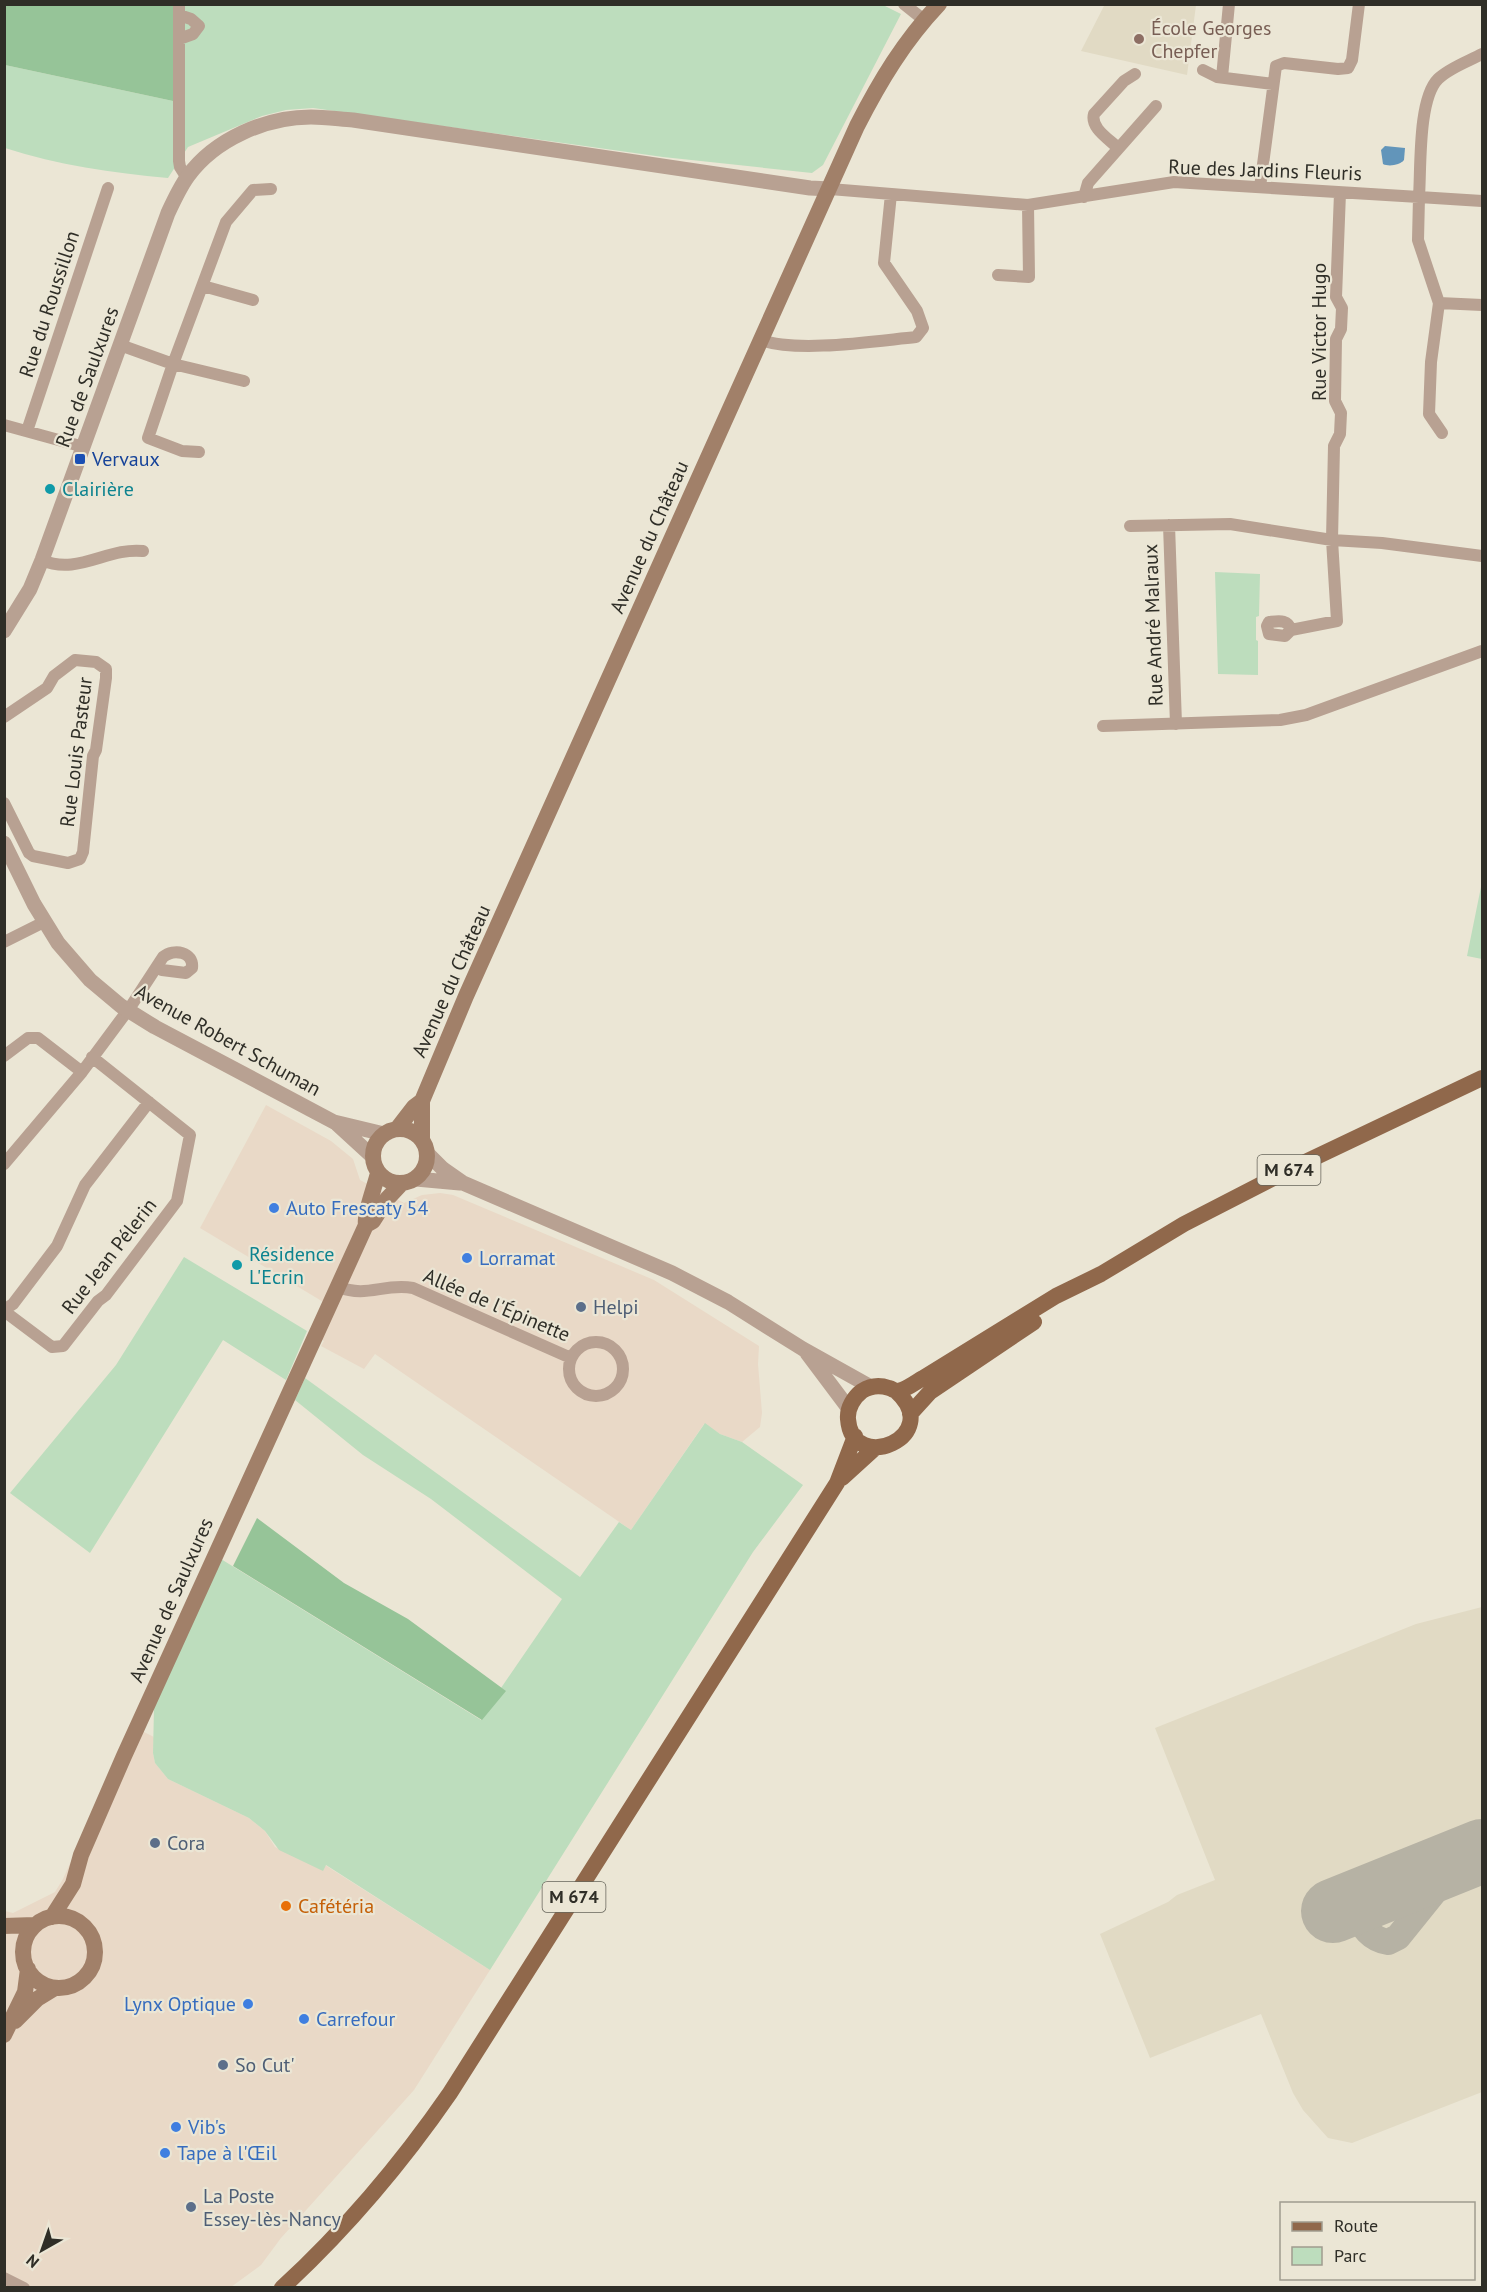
<svg xmlns="http://www.w3.org/2000/svg" width="1487" height="2292" font-family="'PT Sans',sans-serif">
<rect width="100%" height="100%" fill="#ebe6d5"/>
<!-- commercial -->
<path fill="#e9d9c7" d="M266 1105 331 1141 353 1159 360 1180 404 1203 422 1195 440 1193 453 1195 654 1280 759 1346 758 1364 762 1413 760 1427 742 1442 720 1434 704 1424 631 1530 375 1354 364 1369 321 1346 324 1341 320 1339 335 1309 200 1228Z
M132 1726 154 1737 153 1753 155 1763 168 1779 249 1818 265 1831 275 1847 323 1870 325 1865 490 1970 414 2090 281 2238 261 2265 231 2287 5 2288V1911L13 1913 55 1892 63 1879Z"/>
<!-- built -->
<path fill="#e1dac4" d="M1105 4 1196 5 1187 75 1081 51Z
M1482 1607V2092L1352 2143 1328 2138 1303 2110 1293 2093 1261 2014 1150 2058 1100 1934 1168 1902 1177 1895 1215 1880 1155 1728 1416 1624Z"/>
<!-- green -->
<path fill="#bdddbd" d="M881 4 901 14 823 165 812 173 663 157 313 108 286 110 262 116 188 147 168 178C112 173 58 165 5 148V65L173 101 179 5Z
M1215 572 1260 574 1259 616 1256 617V640L1258 641V675L1218 674Z
M1482 882V959L1467 956Z
M184 1257 307 1331 286 1380 223 1340 90 1553 10 1493 116 1365Z
M305 1378 580 1577 619 1522 631 1530 705 1423 720 1434 742 1442 803 1485 753 1552 490 1970 326 1865 323 1871 279 1850 265 1831 249 1818 168 1779 155 1763 153 1753 154 1708 221 1559 481 1720 505 1691 501 1688 562 1599 431 1499 363 1455 295 1400Z"/>
<!-- forest -->
<path fill="#96c498" d="M5 5H179L173 101 5 65Z
M257 1518 344 1583 408 1619 506 1691 482 1720 233 1566Z"/>
<!-- water -->
<path fill="#6295ba" d="M1385 146 1405 148 1404 160C1400 165 1389 167 1383 164L1381 150Z"/>
<g fill="none" stroke-linecap="round" stroke-linejoin="round">
<!-- taxiway -->
<path stroke="#b6b2a4" stroke-width="26" d="M1406 1882C1398 1881 1389 1879 1382 1882 1347 1893 1354 1936 1388 1942L1398 1937 1460 1860"/>
<!-- runway -->
<path stroke="#b6b2a4" stroke-width="64" d="M1333 1911 1482 1851"/>
<!-- minor -->
<path stroke="#b8a192" stroke-width="12" d="M179 4V161L180 167 187 178
M904 4 924 20
M179 15 191 19 199 26 193 34 179 39
M1203 70 1217 77 1273 84
M1222 77 1229 4
M1118 148C1109 139 1090 128 1094 114L1124 81 1135 74
M1260 187 1276 66 1284 63 1338 69 1348 68 1352 60 1359 4
M830 189 1028 205 1174 182 1419 197C1421 167 1418 99 1438 79 1449 68 1469 61 1482 54
M1084 197 1088 183 1156 106
M1482 201 1419 197 1418 240 1439 303 1482 305
M998 275 1029 277 1028 205
M203 286 253 300
M1439 303 1431 362 1429 414 1442 433
M761 340C798 353 875 341 916 337L923 328 917 311 884 263 891 194
M120 345 173 364 148 438 182 451 199 452
M244 381 173 364 226 222 253 190 271 189
M4 425 84 447
M27 431 108 188
M1169 525 1176 724
M1130 526 1230 524 1332 540 1382 543 1482 556
M42 560C77 576 108 547 143 551
M1291 630C1288 619 1279 621 1269 622L1267 626 1269 634 1285 636 1291 630 1337 621 1332 540 1334 446 1340 434 1341 413 1335 401 1336 339 1341 329 1342 308 1336 297 1340 193
M4 717 47 688 54 676 75 660 96 662 106 669V678L96 750 93 756 83 852 80 859 68 863 33 856 29 853 4 803
M1103 726 1280 720 1306 715 1482 651
M4 942 44 922
M4 1056 28 1038H38L82 1072
M4 1164 82 1072 131 1006 163 957C174 948 194 952 192 968L186 973 162 970 158 966
M338 1287C368 1298 383 1283 413 1288L571 1358
M4 1310 13 1304 57 1246 85 1185 149 1102
M4 1311 52 1347 63 1346 98 1301 106 1295 177 1201 190 1135 92 1057
M569 1369a27 27 0 1 1 54 0a27 27 0 1 1-54 0Z
M4 2278 24 2288"/>
<!-- tertiary -->
<path stroke="#b8a192" stroke-width="15" d="M4 631 30 589 42 560 168 213C174 200 180 187 188 176 215 139 266 117 311 117 324 117 339 119 353 120L810 188 830 189
M4 843 34 904 58 943 90 980 121 1006 155 1027 334 1122 384 1134
M337 1124 373 1157
M428 1154 443 1169 463 1183 672 1273 728 1302 803 1349 871 1387
M416 1179 460 1183
M807 1353 849 1409"/>
<!-- secondary -->
<path stroke="#a18069" stroke-width="16" d="M422 1101V1139
M373 1156a27 27 0 1 1 54 0a27 27 0 1 1-54 0Z
M397 1129 414 1107 422 1101 466 996 857 126C880 81 904 41 939 4
M366 1225 373 1221 387 1199 401 1184
M23 1952a36 36 0 1 1 72 0a36 36 0 1 1-72 0Z
M52 1917 73 1884 81 1855 124 1756 366 1225C364 1214 375 1186 378 1173
M4 1926 35 1925
M15 2021 37 1999 55 1988
M4 2035 25 1992 28 1969"/>
<!-- primary -->
<path stroke="#90684b" stroke-width="16" d="M896 1391C946 1436 852 1476 848 1419 847 1408 854 1397 862 1391 870 1386 880 1385 889 1388 893 1389 894 1391 898 1391 906 1390 916 1382 923 1378L1056 1296 1101 1274 1184 1224 1297 1166 1482 1078
M910 1414 930 1392 1034 1322
M842 1478 875 1448
M282 2288C346 2229 401 2164 450 2093L837 1483 855 1436"/>
</g>
<!-- markers -->
<circle fill="#8d6e63" stroke="#ebe6d5" stroke-width="2" cx="1139" cy="39" r="6"/>
<rect fill="#1a4fb4" stroke="#ebe6d5" stroke-width="2" x="74" y="453" width="12" height="12" rx="3"/>
<g fill="#0f9aa8" stroke="#ebe6d5" stroke-width="2">
<circle cx="50" cy="489" r="6"/>
<circle cx="237" cy="1265" r="6"/>
</g>
<g fill="#3f7fe0" stroke="#ebe6d5" stroke-width="2">
<circle cx="274" cy="1208" r="6"/>
<circle cx="467" cy="1258" r="6"/>
<circle cx="248" cy="2004" r="6"/>
<circle cx="304" cy="2019" r="6"/>
<circle cx="176" cy="2127" r="6"/>
<circle cx="165" cy="2153" r="6"/>
</g>
<g fill="#5c6f8a" stroke="#ebe6d5" stroke-width="2">
<circle cx="581" cy="1307" r="6"/>
<circle cx="155" cy="1843" r="6"/>
<circle cx="223" cy="2065" r="6"/>
<circle cx="191" cy="2207" r="6"/>
</g>
<circle fill="#e8710a" stroke="#ebe6d5" stroke-width="2" cx="286" cy="1906" r="6"/>
<g text-anchor="middle" stroke-width="4.5" stroke-linejoin="round" paint-order="stroke">
<!-- shield labels -->
<g fill="#ebe6d5" stroke="#67655b" stroke-width="1.5">
<rect x="1257.5" y="1155" width="63" height="30" rx="4.5"/>
<rect x="542.5" y="1882" width="63" height="30" rx="4.5"/>
</g>
<g font-size="18" font-weight="bold" fill="#2f2e27">
<text x="1289" y="1176">M 674</text>
<text x="574" y="1903">M 674</text>
</g>
<!-- education labels -->
<g font-size="20" fill="#785e54" stroke="#ebe6d5" text-anchor="start">
<text x="1151" y="35">École Georges<tspan x="1151" dy="23">Chepfer</tspan></text>
</g>
<!-- street labels -->
<g font-size="20" fill="#2f2e27" stroke="#ebe6d5">
<text transform="translate(1265 170) rotate(2)" y="7">Rue des Jardins Fleuris</text>
<text transform="translate(49 304) rotate(-72)" y="7">Rue du Roussillon</text>
<text transform="translate(1319 332) rotate(-90)" y="7">Rue Victor Hugo</text>
<text transform="translate(87 377) rotate(-70)" y="7">Rue de Saulxures</text>
<text transform="translate(649 537) rotate(-66)" y="7">Avenue du Château</text>
<text transform="translate(1153 625) rotate(-92)" y="7">Rue André Malraux</text>
<text transform="translate(76 752) rotate(-83)" y="7">Rue Louis Pasteur</text>
<text transform="translate(451 981) rotate(-66)" y="7">Avenue du Château</text>
<text transform="translate(228 1040) rotate(29)" y="7">Avenue Robert Schuman</text>
<text transform="translate(109 1256) rotate(-52)" y="7">Rue Jean Pélerin</text>
<text transform="translate(497 1305) rotate(23)" y="7">Allée de l'Épinette</text>
<text transform="translate(171 1600) rotate(-66)" y="7">Avenue de Saulxures</text>
</g>
<!-- transit labels -->
<g font-size="20" fill="#164399" stroke="#ebe6d5" text-anchor="start">
<text x="92" y="466">Vervaux</text>
</g>
<!-- culture labels -->
<g font-size="20" fill="#0d838f" stroke="#ebe6d5" text-anchor="start">
<text x="62" y="496">Clairière</text>
<text x="249" y="1261">Résidence<tspan x="249" dy="23">L'Ecrin</tspan></text>
</g>
<!-- shop labels -->
<g font-size="20" fill="#366cbe" stroke="#ebe6d5" text-anchor="start">
<text x="286" y="1215">Auto Frescaty 54</text>
<text x="479" y="1265">Lorramat</text>
<text x="236" y="2011" text-anchor="end">Lynx Optique</text>
<text x="316" y="2026">Carrefour</text>
<text x="188" y="2134">Vib's</text>
<text x="177" y="2160">Tape à l'Œil</text>
</g>
<!-- service labels -->
<g font-size="20" fill="#4e5e75" stroke="#ebe6d5" text-anchor="start">
<text x="593" y="1314">Helpi</text>
<text x="167" y="1850">Cora</text>
<text x="235" y="2072">So Cut'</text>
<text x="203" y="2203">La Poste<tspan x="203" dy="23">Essey-lès-Nancy</tspan></text>
</g>
<!-- food labels -->
<g font-size="20" fill="#c56008" stroke="#ebe6d5" text-anchor="start">
<text x="298" y="1913">Cafétéria</text>
</g>
</g>
<!-- border -->
<rect width="1487" height="2292" fill="none" stroke="#2f2e27" stroke-width="12"/>
<!-- legend -->
<rect x="1280" y="2202" width="195" height="78" fill="#ebe6d5" stroke="#a09c8f" stroke-width="1.5"/>
<rect x="1292" y="2222" width="30" height="9" fill="#90684b" stroke="#a09c8f" stroke-width="1.5"/>
<text x="1334" y="2232" font-size="18" fill="#2f2e27">Route</text>
<rect x="1292" y="2247" width="30" height="18" fill="#bdddbd" stroke="#a09c8f" stroke-width="1.5"/>
<text x="1334" y="2262" font-size="18" fill="#2f2e27">Parc</text>
<!-- north arrow -->
<g transform="translate(42 2250) rotate(220)" stroke="#ebe6d5" stroke-width="4.5" paint-order="stroke">
<path d="M0-4.5L10 22L0 15L-10 22Z" fill="#2f2e27"/>
<text y="-9" font-size="16" font-weight="bold" text-anchor="middle" fill="#2f2e27">N</text>
</g>
</svg>
